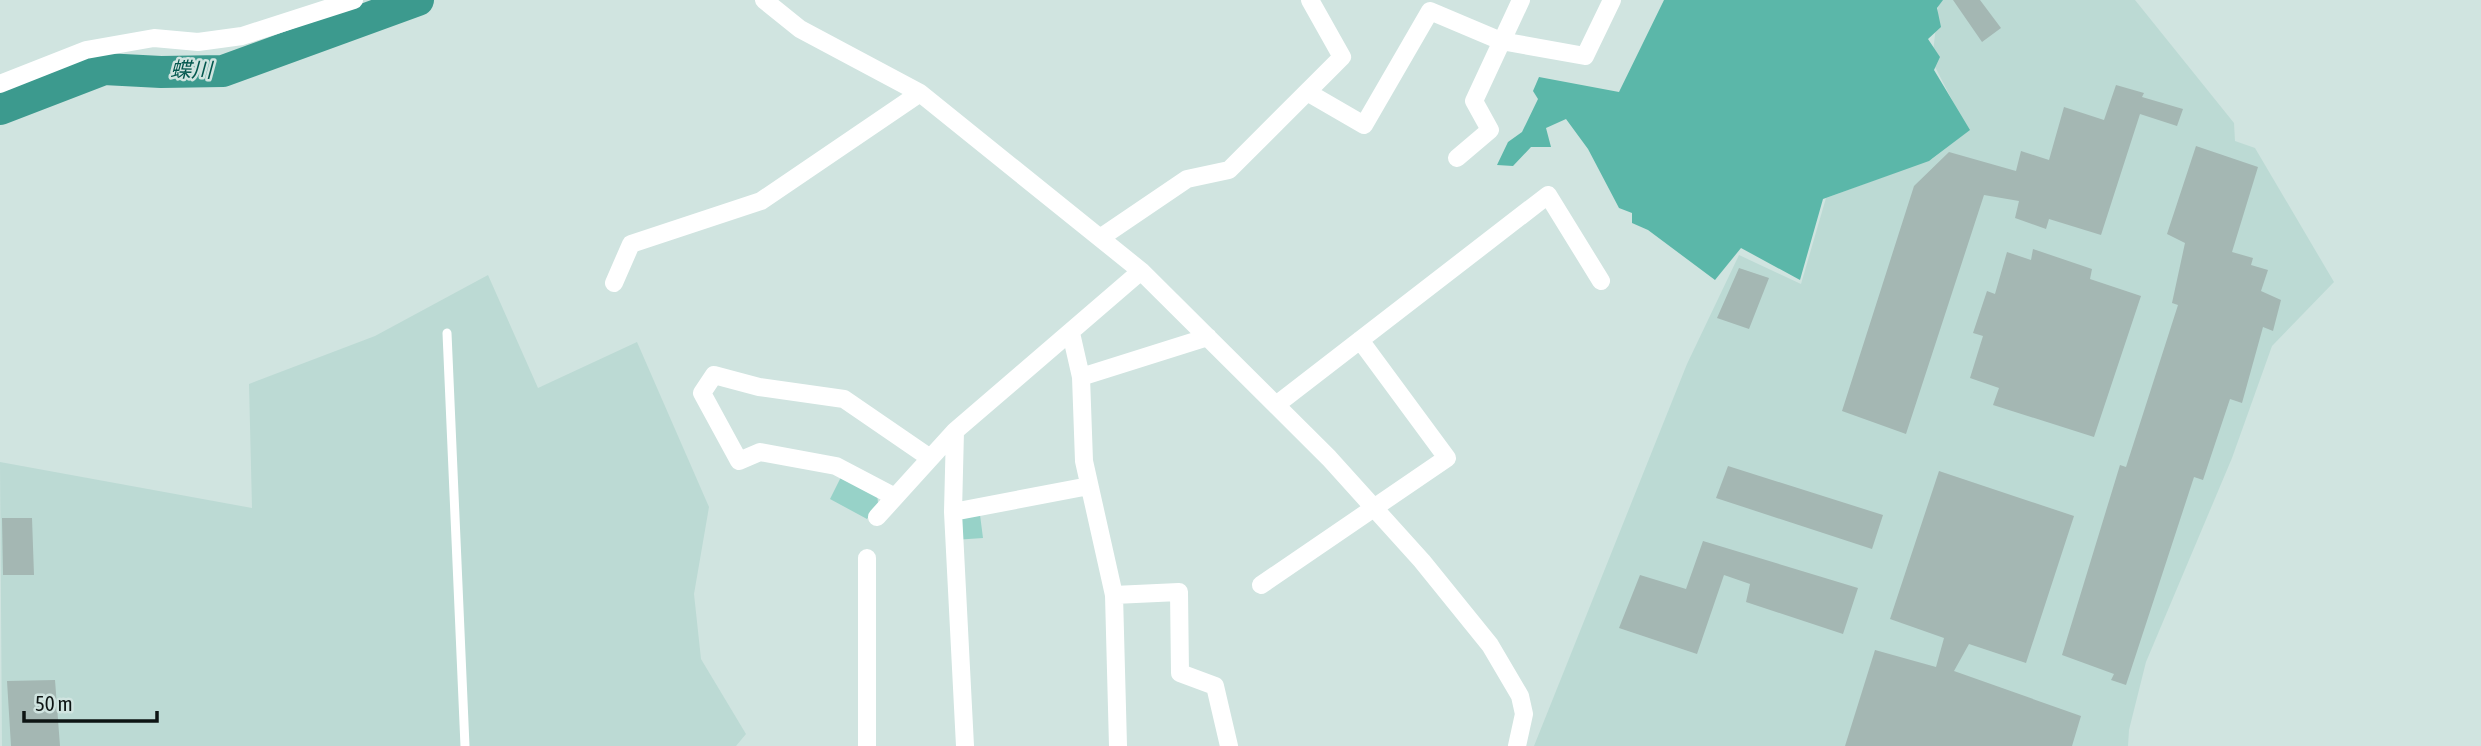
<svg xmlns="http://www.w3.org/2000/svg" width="2481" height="746" font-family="'Asap Condensed','Noto Sans JP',sans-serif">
<rect width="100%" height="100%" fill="#d0e4e0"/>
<!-- built -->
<path fill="#bcdad4" d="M1939 0H2135L2234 123 2235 141 2255 148 2334 282 2272 346 2232 458 2146 662 2129 730 2128 746H1534L1687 364 1739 255 1801 284 1826 198 1932 159 1968 131 1932 61Z
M488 275 538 388 637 342 709 507 694 594 701 659 746 734 736 746H2L0 462 252 508 249 384 375 336Z"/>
<!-- green -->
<path fill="#97d2c8" d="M842 475 877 493 878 503 867 519 830 499Z
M979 507 983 538 954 540 953 512Z"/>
<!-- forest -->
<path fill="#5bb7a9" d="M1664 0H1943L1937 8 1941 27 1928 39 1940 57 1934 70 1970 130 1929 161 1823 199 1800 280 1741 248 1715 280 1648 230 1632 223V213L1619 208 1588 149 1566 119 1546 128 1551 147H1531L1513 166 1497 165 1508 142 1522 132 1538 99 1533 91 1539 77 1619 92Z"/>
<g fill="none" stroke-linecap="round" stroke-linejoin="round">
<!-- river -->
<path stroke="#3c9a8e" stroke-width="32" d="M0 109 104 69 161 72 223 71 418 0"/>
</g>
<!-- building -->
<path fill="#a4b7b3" d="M1953 0H1980L2001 28 1982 42Z
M2116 85 2144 93 2142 97 2183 109 2177 126 2140 114 2101 235 2049 219 2046 229 2015 218 2019 201 1984 195 1906 434 1842 411 1914 186 1949 152 2016 171 2021 151 2049 160 2064 107 2104 120Z
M2196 146 2258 167 2232 252 2253 258 2251 265 2268 270 2261 291 2281 300 2273 331 2263 327 2242 403 2230 399 2203 480 2194 477 2126 685 2111 680 2114 674 2062 655 2120 465 2126 467 2178 305 2172 303 2185 243 2167 234Z
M2033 249 2092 269 2090 279 2141 296 2094 437 1993 405 1999 388 1970 378 1983 336 1973 333 1987 291 1995 294 2007 252 2031 260Z
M1739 268 1769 278 1749 329 1717 318Z
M1728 466 1883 515 1872 549 1716 498Z
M1939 471 2074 516 2026 663 1969 644 1954 671 2081 716 2072 746H1845L1875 650 1936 667 1944 638 1890 619Z
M2 518H32L34 575H3Z
M1703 541 1858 588 1843 634 1746 602 1750 584 1724 575 1697 654 1619 628 1640 575 1686 589Z
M55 680 60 746H11L7 681Z"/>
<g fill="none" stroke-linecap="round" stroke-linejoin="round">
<!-- service -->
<path stroke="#fff" stroke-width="9" d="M447 333 465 746"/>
<!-- minor -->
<path stroke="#fff" stroke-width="18" d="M764 0 800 29 920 93 1141 271 1329 458 1422 561 1490 645 1520 696 1524 714 1517 746
M0 84 86 50 154 38 198 42 242 36 354 0
M1307 92 1364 125 1430 11 1501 41 1585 56 1612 0
M1457 158 1490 130 1474 101 1521 0
M1100 238 1187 179 1229 170 1342 57 1310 0
M614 283 631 244 761 201 920 93
M1071 333 1081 377 1084 461 1114 595 1118 746
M1081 377 1208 337
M1276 405 1548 195 1601 281
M895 497 836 466 760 452 739 461 702 393 714 375 759 387 844 399 930 458
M953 512 1089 486
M877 517 955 431
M1261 585 1447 458 1360 340
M1114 595 1179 592 1180 673 1215 686 1229 746
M867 746V558
M965 746 953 512 955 431 1141 271"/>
</g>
<g text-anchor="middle" stroke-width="5" stroke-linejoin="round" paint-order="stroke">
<!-- water labels -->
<g font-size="21" font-style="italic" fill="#03574e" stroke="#d0e4e0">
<text transform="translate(191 70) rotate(1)" y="7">蝶川</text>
</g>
</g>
<!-- scale -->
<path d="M24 711v10h133v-10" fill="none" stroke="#0d1413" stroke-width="3.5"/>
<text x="35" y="711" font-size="21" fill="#0d1413" stroke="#d0e4e0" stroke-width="5" paint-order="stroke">50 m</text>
</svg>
